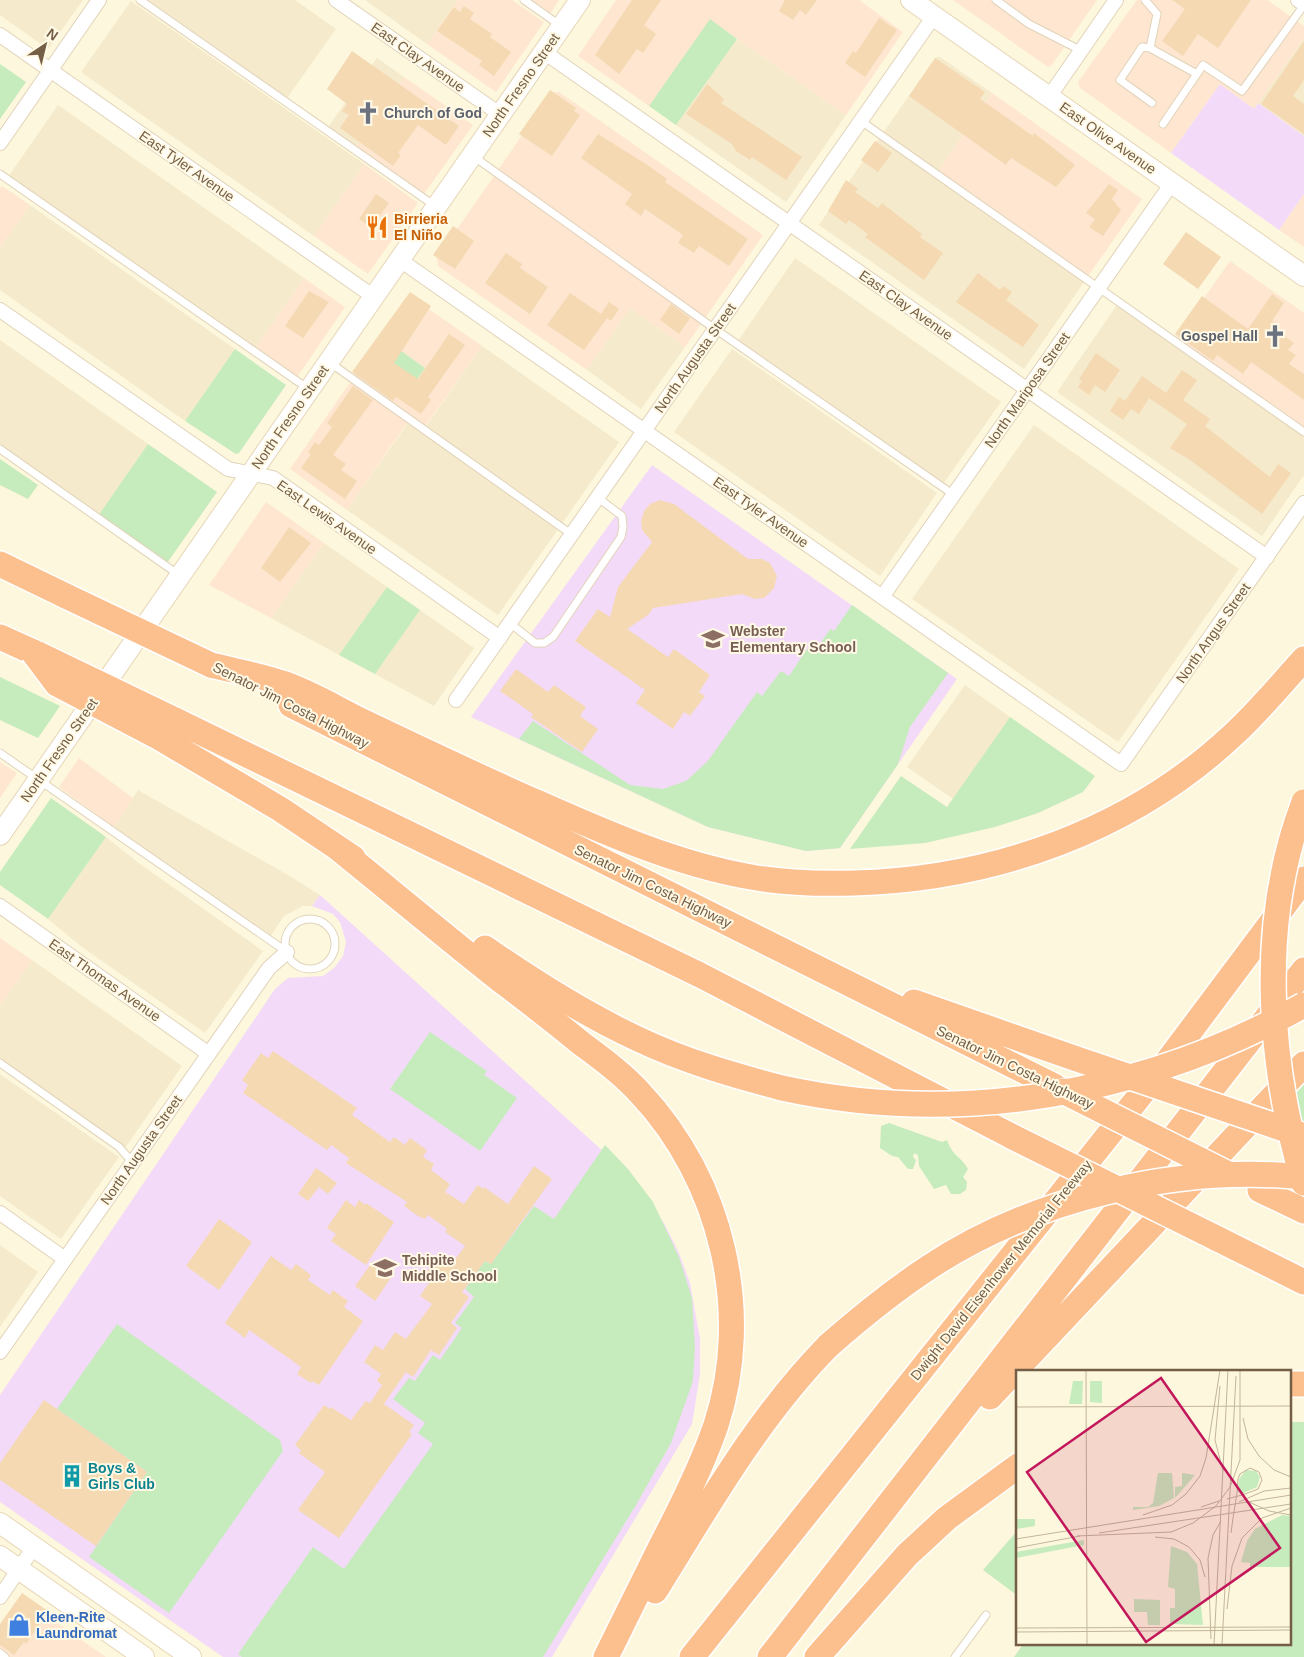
<svg xmlns="http://www.w3.org/2000/svg" width="1304" height="1657" font-family="Arial,sans-serif">
<rect width="100%" height="100%" fill="#fdf7dd"/>
<!-- residential -->
<path fill="#f5eacb" d="M0 0H83L48 49 0 15Z
M148 0H295L336 29 287 98Z
M365 0H458L427 44Z
M131 1 364 164 314 236 81 72Z
M1304 38V136L1258 103Z
M737 39 846 115 786 202 676 125Z
M936 57H940L992 93 938 171 883 133Z
M377 58 404 77 356 146 328 127Z
M58 105 304 278 254 350 8 177Z
M879 138 1084 282 1024 369 819 225Z
M30 205 235 349 185 421 0 290V248Z
M795 258 1001 402 943 484 738 341Z
M1117 305 1304 436V475L1262 536 1057 392Z
M630 308 685 347 641 409 587 370Z
M0 340 148 444 98 516 0 446Z
M482 346 619 442 498 615 347 510 408 423 422 432Z
M732 349 937 493 880 576 674 432Z
M1034 425 1239 569 1118 742 912 599Z
M324 543 387 587 339 655 271 618Z
M420 610 474 648 434 706 375 674Z
M965 685 1010 717 953 799 907 767Z
M138 790 293 878 320 895 312 906H303L284 916 270 937 114 827Z
M106 837 140 864 263 951 205 1033 82 947 48 919Z
M32 960 182 1066 125 1148 0 1061V1006Z
M0 1074 119 1157 61 1239 0 1196Z
M0 1245 38 1272 0 1327Z"/>
<!-- commercial -->
<path fill="#ffe6d0" d="M458 0H512L544 22 496 92 427 44Z
M530 0H559L550 14Z
M616 0H859L903 32 846 115 710 20 649 106 578 56Z
M953 0H1097L1051 66 1048 67Z
M1137 0H1267L1304 26V38L1254 109 1220 84 1171 153 1080 88 1078 82Z
M404 77 473 125 424 194 356 146Z
M559 92 763 235 685 347 630 308 587 370 438 266 437 258 494 176 521 195 498 170 551 93Z
M992 93 1142 199 1084 282 934 177Z
M364 164 418 203 368 274 314 236Z
M2 186 30 205 0 248V189Z
M1304 194V247L1279 230Z
M1230 261 1304 313V436L1172 344Z
M304 278 345 307 296 379 254 350Z
M410 296 482 346 421 432 407 423 347 510 290 469 372 351 416 381 425 368 382 337Z
M266 502 324 543 271 618 209 585Z
M79 758 133 798 114 827 59 787Z
M0 762 17 773 0 798Z
M0 938 32 960 0 1006Z
M27 1602 106 1657H7L0 1652V1639Z"/>
<!-- education -->
<path fill="#f4daf9" d="M1220 84 1254 109 1258 103 1304 136V194L1279 230 1171 153Z
M652 465 957 679 840 848 806 851 708 827 471 717Z
M320 895 615 1162 649 1201 665 1225 679 1253 690 1283 700 1339V1374L692 1424 552 1657H223L0 1502V1395L275 989 288 978 323 976 334 968 343 956 346 942 340 922 333 914 312 906Z"/>
<!-- green -->
<path fill="#c6ebbc" d="M710 19 737 39 676 125 649 106Z
M0 64 26 82 0 119Z
M382 337 425 368 416 381 372 351Z
M235 349 286 385 239 453 236 454 185 421Z
M148 444 217 492 167 563 98 516Z
M0 459 38 485 28 499 0 485Z
M387 587 420 610 375 674 339 655Z
M852 605 948 673 910 727 898 764 840 848 806 851 708 827 519 739 533 721 630 785 663 789 686 781 707 762 757 692 762 696 781 671 789 676 807 649 814 653 830 629 834 631Z
M0 677 60 706 38 738 0 720Z
M1010 717 1095 776 1083 792 1038 813 995 827 925 843 850 849 901 776 947 807Z
M51 798 106 837 48 919 0 885V872Z
M430 1032 487 1071 484 1075 517 1098 480 1151 390 1089Z
M1304 1077V1124L1299 1123 1293 1090Z
M889 1123 942 1142 947 1140C953 1157 961 1156 968 1169L963 1177 967 1182 966 1190 960 1194H951L946 1185 934 1189 919 1166 918 1155 914 1153 913 1157 916 1160 913 1169H908L898 1157 892 1156 880 1148 881 1126Z
M605 1145 628 1169 653 1202 679 1257 692 1298 695 1346 693 1381 671 1443 636 1505 543 1657H242L238 1654 313 1547 344 1569 433 1444 418 1433 425 1423 393 1399 409 1378 415 1381 433 1355 440 1360 462 1328 455 1323 474 1297 465 1289 485 1261 491 1264 534 1206 554 1219Z
M117 1324 280 1440 283 1451 169 1613 89 1557 147 1472 57 1409Z
M1290 1422H1304V1657H1014L1024 1643H1290Z
M1018 1530V1596L983 1570Z"/>
<!-- building -->
<path fill="#f4d9b3" d="M632 0H661L644 25 656 34 643 53 637 49 619 74 595 55Z
M785 0H817L806 15 800 10 793 20 779 11Z
M1172 0H1251L1218 48 1198 34 1183 56 1162 41 1185 9Z
M464 6 474 13 470 19 492 34 490 37 511 52 494 76 479 65 482 61 437 31 454 7 460 12Z
M879 18 897 30 865 77 845 63 853 51 856 53Z
M1304 41V80L1293 96 1304 104V134L1261 104Z
M352 51 459 126 446 145 418 125 398 153 401 155 393 166 340 128 349 115 342 111 347 104 327 89Z
M935 58 985 92 980 99 1033 136 1034 133 1075 165 1056 187 1011 158 1006 165 909 96Z
M707 84 724 99 721 103 802 157 786 180 752 157 750 160 736 151 732 144 686 114Z
M550 90 576 108 574 111 580 115 552 156 519 134Z
M598 134 649 166 667 179 665 182 748 239 729 266 699 246 694 253 678 243 683 235 645 209 641 216 625 204 632 194 581 158Z
M875 141 892 153 878 172 861 160Z
M846 180 858 189 855 192 878 208 882 203 891 210 922 234 920 237 943 253 924 280 865 237 868 234 849 220 846 224 828 211Z
M1109 184 1118 190 1112 199 1121 210 1103 236 1089 227 1095 219 1086 213Z
M376 194 389 203 371 228 359 219Z
M453 226 474 241 455 269 433 255Z
M1186 232 1221 257 1198 289 1163 264Z
M506 253 522 264 520 268 548 287 530 314 485 283Z
M978 273 1000 290 1003 286 1012 292 1006 300 1039 325 1023 347 956 302Z
M309 291 329 302 303 338 285 326Z
M410 292 431 306 394 363 418 379 449 334 465 345 428 397 431 400 421 414 396 397 393 401 352 372Z
M570 293 607 318 584 350 547 325Z
M1272 294 1284 303 1272 321 1278 325 1275 329 1294 343 1288 350 1296 355 1289 364 1304 374V400L1251 362 1243 374 1217 355 1213 361 1175 334 1202 296 1248 329Z
M609 302 619 309 611 321 601 314Z
M671 304 690 318 679 334 660 320Z
M1096 353 1120 370 1105 392 1095 385 1089 395 1078 387 1082 381 1079 379Z
M1182 370 1197 380 1183 400 1210 419 1205 426 1270 477 1278 464 1291 473 1262 514 1190 460 1170 448 1187 424 1149 398 1139 414 1131 409 1123 420 1110 411 1119 397 1125 401 1142 376 1166 393Z
M353 386 373 400 333 455 346 464 341 470 357 481 345 499 301 468 311 454 308 452 315 442 319 445 332 427 327 423Z
M660 500 674 504 748 559H762L770 563 777 576 774 588 764 598 755 599 742 594 653 608 648 615 627 629 668 657 674 649 710 675 699 692 705 696 690 716 684 712 673 729 636 703 645 690 575 641 598 609 610 617 618 587 652 542 642 530 641 521 644 511 650 504Z
M289 527 311 543 280 582 261 568Z
M516 669 548 692 554 685 586 707 580 716 598 729 582 752 531 717 533 714 500 691Z
M273 1051 357 1108 352 1115 390 1142 394 1137 405 1145 410 1138 427 1150 423 1157 434 1164 431 1170 450 1184 445 1192 464 1204 478 1185 483 1189 484 1187 508 1204 534 1166 552 1179 491 1264 485 1261 462 1292 469 1297 451 1323 457 1328 439 1355 431 1350 413 1377 406 1372 384 1404 414 1425 409 1432 412 1434 339 1538 298 1510 325 1472 299 1453 301 1450 295 1445 324 1405 330 1409 331 1407 351 1420 366 1401 370 1403 382 1385 377 1381 381 1374 364 1362 375 1345 383 1350 395 1332 406 1339 432 1304 420 1296 433 1277 426 1273 438 1256 451 1265 465 1246 445 1232 447 1229 428 1215 425 1219 418 1216 404 1206 407 1202 346 1163 349 1158 331 1145 327 1150 243 1093 248 1085 242 1080 261 1053 268 1058Z
M316 1168 337 1183 328 1194 319 1187 308 1201 298 1194Z
M346 1200 355 1207 359 1200 365 1205 366 1203 394 1222 366 1265 331 1241 336 1234 327 1228Z
M219 1219 252 1242 219 1290 186 1266Z
M271 1256 291 1270 296 1264 311 1275 308 1280 330 1295 333 1290 348 1301 344 1307 363 1321 319 1385 312 1381 311 1383 297 1374 301 1367 249 1330 245 1338 225 1323Z
M373 1261 393 1275 375 1301 355 1286Z
M44 1400 147 1472 96 1546 0 1480V1463Z
M22 1593 48 1611 26 1644 24 1642 14 1655 0 1645V1624Z"/>
<g fill="none" stroke-linecap="round" stroke-linejoin="round">
<defs>
<path id="lane" d="M140 0 435 206
M524 0 561 26
M996 0 1029 24 1082 51
M1145 0 1157 14 1150 48
M1152 103 1120 80 1142 47 1150 48 1197 74
M861 121 1304 432
M1163 124 1203 65 1242 91 1304 5
M473 156 715 329 954 495
M0 174 307 388
M329 362 571 534
M0 449 179 575
M510 623 535 643H544L553 637 621 537 623 527 622 516 597 497
M0 753 287 952
M285 944a25 25 0 1 1 50 0a25 25 0 1 1-50 0Z
M0 1063 119 1147 132 1162
M0 1653 5 1657
M955 1657 986 1615"/>
<path id="street" d="M336 0 501 115
M1298 0 1304 4
M0 35 374 297
M544 52 1267 557
M1049 97 1116 0
M0 143 99 0
M400 260 1121 764 1304 503
M0 310 228 469 273 478 500 638
M882 597 1172 183
M456 700 934 16
M0 906 209 1054
M0 1213 65 1259
M0 1352 269 968 287 952
M0 1597 34 1547"/>
<path id="secondary" d="M911 0 1304 276
M0 835 580 0
M0 1523 191 1657
M0 1556 144 1657"/>
<path id="highway" d="M0 564 68 597
M0 637 33 652
M211 665C235 671 259 675 282 683 310 692 337 709 364 722 421 749 477 776 534 801 604 832 676 864 751 877 785 883 819 884 854 883 994 879 1131 831 1234 734 1259 711 1281 684 1304 659
M291 705 1054 1086
M173 719 700 975 1013 1137
M160 738 280 809 353 858
M339 849C392 892 445 936 499 979 527 1000 555 1022 582 1044 602 1059 623 1074 640 1093 722 1180 753 1312 716 1425 702 1466 682 1506 662 1544 643 1582 625 1619 606 1657
M485 948C534 982 584 1014 638 1039 684 1061 733 1075 782 1088
M914 1002 1077 1059
M1260 1190 1304 1211
M1216 1238 1304 1282
M1290 1384H1304
M990 1397 1304 1064
M655 1591C708 1506 758 1417 829 1345
M692 1657 1170 1058 1304 879
M770 1657 1304 970
M817 1657 907 1555 947 1518 1018 1466"/>
</defs>
<!-- lane casing -->
<use href="#lane" stroke="#e1d3b9" stroke-width="9"/>
<!-- street casing -->
<use href="#street" stroke="#e1d3b9" stroke-width="16"/>
<!-- secondary casing -->
<use href="#secondary" stroke="#e7d6b7" stroke-width="22"/>
<!-- highway casing -->
<use href="#highway" stroke="#fff" stroke-width="28"/>
<!-- lane -->
<use href="#lane" stroke="#fff" stroke-width="7"/>
<!-- street -->
<use href="#street" stroke="#fff" stroke-width="14"/>
<!-- secondary -->
<use href="#secondary" stroke="#fff" stroke-width="20"/>
<!-- highway -->
<use href="#highway" stroke="#fcc08f" stroke-width="25"/>
<defs>
<path id="highway-bridge" d="M68 597 211 665
M33 652 57 684 160 738
M38 654 173 719
M1304 802C1258 922 1268 1062 1304 1183
M1077 1059 1302 1135
M782 1088C960 1127 1146 1094 1304 1005
M1063 1091 1228 1174
M1013 1137 1216 1238
M829 1345C861 1317 893 1291 928 1268 1033 1198 1179 1164 1304 1177"/>
</defs>
<!-- highway-bridge casing -->
<use href="#highway-bridge" stroke="#fff" stroke-width="28" stroke-linecap="butt"/>
<!-- highway-bridge -->
<use href="#highway-bridge" stroke="#fcc08f" stroke-width="25"/>
</g>
<!-- icons -->
<defs>
<symbol id="church-bare" viewBox="-9 -9 18 18"><path d="M-1.2-6h2.4v3.5h3.3v2.4h-3.3V6h-2.4V-.1h-3.3v-2.4h3.3Z" fill="#6b7280" stroke="#fff9e5" stroke-width="2.5" paint-order="stroke"/></symbol>
<symbol id="restaurant-bare" viewBox="-9 -9 18 18"><path d="M-5-6h1v4h1v-4h1v4h1v-4h1v5L-1.5 .5V6h-2V.5L-5-1ZM5-6V6H3V1.5H1.5Q1.5-4 5-6Z" fill="#e8710a" stroke="#fff9e5" stroke-width="2.5" paint-order="stroke"/></symbol>
<symbol id="school-bare" viewBox="-9 -9 18 18"><path d="M0-5L7-2L0 1L-7-2ZM-4 1L0 2.5L4 1V4Q0 6-4 4Z" fill="#8d6e63" stroke="#fff9e5" stroke-width="2.5" paint-order="stroke"/></symbol>
<symbol id="building-bare" viewBox="-9 -9 18 18"><path d="M-4-6H4V6H1V3H-1V6H-4ZM-2.5-4.3h1.7v1.8h-1.7ZM.8-4.3h1.7v1.8H.8ZM-2.5-1h1.7V.8h-1.7ZM.8-1h1.7V.8H.8Z" fill="#0f9aa8" stroke="#fff9e5" stroke-width="2.5" paint-order="stroke"/></symbol>
<symbol id="shop-bare" viewBox="-9 -9 18 18"><path d="M-5-2.5h2.3a2.7 3.5 0 0 1 5.4 0H5L5.5 6h-11ZM-1.5-2.5h3a1.5 2.3 0 0 0-3 0Z" fill="#3f7fe0" stroke="#fff9e5" stroke-width="2.5" paint-order="stroke"/></symbol>
</defs>
<g fill-rule="evenodd">
<use href="#church-bare" x="352" y="97" width="32" height="32"/>
<use href="#restaurant-bare" x="361" y="211" width="32" height="32"/>
<use href="#church-bare" x="1259" y="320" width="32" height="32"/>
<use href="#school-bare" x="697" y="623" width="32" height="32"/>
<use href="#school-bare" x="369" y="1252" width="32" height="32"/>
<use href="#building-bare" x="56" y="1460" width="32" height="32"/>
<use href="#shop-bare" x="3" y="1609" width="32" height="32"/>
</g>
<g text-anchor="middle" stroke-width="4" stroke-linejoin="round" paint-order="stroke">
<!-- street labels -->
<g font-size="14" fill="#745e45" stroke="#fff9e5">
<text transform="translate(418 57) rotate(35)" y="5">East Clay Avenue</text>
<text transform="translate(521 85) rotate(-55)" y="5">North Fresno Street</text>
<text transform="translate(1108 138) rotate(35)" y="5">East Olive Avenue</text>
<text transform="translate(187 166) rotate(35)" y="5">East Tyler Avenue</text>
<text transform="translate(906 305) rotate(35)" y="5">East Clay Avenue</text>
<text transform="translate(695 358) rotate(-55)" y="5">North Augusta Street</text>
<text transform="translate(1027 390) rotate(-55)" y="5">North Mariposa Street</text>
<text transform="translate(290 417) rotate(-55)" y="5">North Fresno Street</text>
<text transform="translate(761 512) rotate(35)" y="5">East Tyler Avenue</text>
<text transform="translate(327 517) rotate(35)" y="5">East Lewis Avenue</text>
<text transform="translate(1213 633) rotate(-55)" y="5">North Angus Street</text>
<text transform="translate(291 705) rotate(27)" y="5">Senator Jim Costa Highway</text>
<text transform="translate(59 750) rotate(-55)" y="5">North Fresno Street</text>
<text transform="translate(653 886) rotate(26)" y="5">Senator Jim Costa Highway</text>
<text transform="translate(105 980) rotate(35)" y="5">East Thomas Avenue</text>
<text transform="translate(1015 1067) rotate(26)" y="5">Senator Jim Costa Highway</text>
<text transform="translate(141 1150) rotate(-55)" y="5">North Augusta Street</text>
<text transform="translate(1001 1270) rotate(-51)" y="5">Dwight David Eisenhower Memorial Freeway</text>
</g>
<!-- worship labels -->
<g font-size="14" font-weight="bold" fill="#5b616d" stroke="#fff9e5" text-anchor="start">
<text x="384" y="118">Church of God</text>
<text x="1258" y="341" text-anchor="end">Gospel Hall</text>
</g>
<!-- food labels -->
<g font-size="14" font-weight="bold" fill="#c56008" stroke="#fff9e5" text-anchor="start">
<text x="394" y="224">Birrieria<tspan x="394" dy="16">El Niño</tspan></text>
</g>
<!-- education labels -->
<g font-size="14" font-weight="bold" fill="#785e54" stroke="#fff9e5" text-anchor="start">
<text x="730" y="636">Webster<tspan x="730" dy="16">Elementary School</tspan></text>
<text x="402" y="1265">Tehipite<tspan x="402" dy="16">Middle School</tspan></text>
</g>
<!-- culture labels -->
<g font-size="14" font-weight="bold" fill="#0d838f" stroke="#fff9e5" text-anchor="start">
<text x="88" y="1473">Boys &amp;<tspan x="88" dy="16">Girls Club</tspan></text>
</g>
<!-- shop labels -->
<g font-size="14" font-weight="bold" fill="#366cbe" stroke="#fff9e5" text-anchor="start">
<text x="36" y="1622">Kleen-Rite<tspan x="36" dy="16">Laundromat</tspan></text>
</g>
</g>
<!-- overview -->
<g transform="translate(1016 1370)">
<rect width="275" height="275" fill="#fdf7dd"/>
<path d="M57 11H67L66 34H53ZM74 11H86V33L74 32ZM230 100 240 101 244 107 241 117 225 124 222 121 223 109ZM142 103H156L158 128 143 136 117 140V137H132L137 133ZM166 103 179 105 159 128V117L166 116ZM266 145 275 146V197H239L234 201V193L225 192 231 171 239 159ZM0 149H19V156L0 159ZM68 170V175L0 188V182ZM155 176 171 182 181 194 187 255 154 254V238H159V219L152 217ZM118 229 144 230V255H132L131 242H118Z" fill="#c6ebbc"/>
<path fill="none" stroke="#c2b59b" stroke-width="1" d="M70 0 71 275M204 16 199 70 207 101M0 37 275 36M227 48 232 69 243 86 258 100 275 107M211 129 226 125 237 121 242 119 246 110 243 102 234 98 224 104 222 109 221 123 217 148 215 163M223 132 248 121 275 118M233 132 253 141 275 145M185 137 203 131M127 145 156 135 170 124 184 106 190 88 204 0M83 163 275 134M61 166 155 162 177 153 200 136 214 117 224 90V0M139 167 158 169 173 177 184 190 189 207M0 169 275 125M0 178 64 166M211 239 216 196 226 168 246 148 275 138M0 258 275 257M0 262 275 260M195 269 192 188 197 165 205 151M198 275 212 0M206 275 220 6"/>
<path fill="#c2185b" fill-opacity="0.15" stroke="#c2185b" stroke-width="2.5" d="M145 8 264 178 130 272 11 102Z"/>
<rect width="275" height="275" fill="none" stroke="#745e45" stroke-width="2.5"/>
</g>
<!-- north arrow -->
<g transform="translate(45 45) rotate(35)" stroke="#fff9e5" stroke-width="4" paint-order="stroke">
<path d="M0-4L9 19L0 12L-9 19Z" fill="#745e45"/>
<text y="-8" font-size="14" font-weight="bold" text-anchor="middle" fill="#745e45">N</text>
</g>
</svg>
